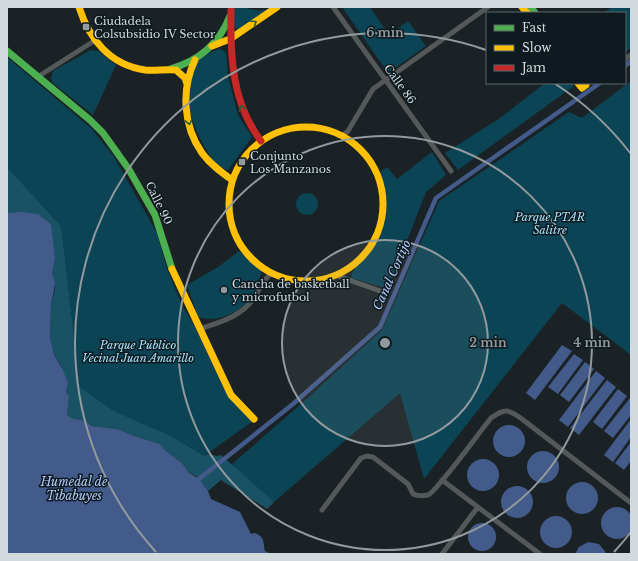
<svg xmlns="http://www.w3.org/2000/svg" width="638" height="561" font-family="'Libre Baskerville',serif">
<rect width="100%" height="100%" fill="#1b2225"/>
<!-- green -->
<path fill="#0b4455" d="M234 7C245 6 256 13 267 9L268 11 238 30 234 27Z
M342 7H370L389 35 408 21 426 46 388 73Z
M612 7H631V48L625 52V13H603Z
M219 49 223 50 226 53 228 76 238 115 252 137 228 170C214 166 210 156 203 144 190 121 182 90 196 64 200 57 211 52 219 49Z
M91 50 98 51 116 65 93 115 54 84 51 79 53 71Z
M7 57 92 129 114 157 157 233 167 269 182 305 195 327 214 367 253 421 204 456 173 437 114 411 80 387 61 226 7 167Z
M631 81V355L562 303 424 479 400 393 274 502 231 465 311 395 382 330 439 201 569 112 582 118Z
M545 83H572L574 86 458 170 445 153 500 118Z
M432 152 446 175 426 192 388 289 352 278C349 271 370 252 375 243 387 219 387 198 380 172L387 167 397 179Z
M296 204a11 11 0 1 1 22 0a11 11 0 1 1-22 0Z
M239 251 262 270C260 277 258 287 254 293 244 311 218 324 198 317L187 285 218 267Z"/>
<!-- forest -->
<path fill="#1a5265" d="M7 167 61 226 80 387 114 411 173 437 204 456 208 454 217 456 221 455 274 502 267 509 221 480 208 491 196 476 188 472 183 464 165 450 160 444 134 436 117 429 92 426 85 421 71 418 67 415 69 396 66 392 68 383 61 366 54 355 50 337 51 306 55 288 52 275 55 258 48 222 41 216 7 213Z"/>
<!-- water -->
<path fill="#435b8a" d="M20 212 38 214 51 224 55 258 52 274 55 283 51 306 50 337 54 355 63 370 68 383 66 392 69 396 67 415 71 418 85 421 92 426 117 429 134 436 160 444 165 450 183 464 188 472 199 479 208 491 211 499 240 512 251 534 254 533C265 536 263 542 265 551L271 554H7V213Z
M562 345 572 351 535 400 526 393Z
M574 354 583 360 558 394 548 387Z
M585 362 594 369 569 402 560 395Z
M596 371 605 378 568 427 559 420Z
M607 380 616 387 579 435 570 428Z
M618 389 627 396 602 429 593 422Z
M630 398 631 415 613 438 604 431Z
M631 419V437L613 462 604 455Z
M493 441a16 16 0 1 1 32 0a16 16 0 1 1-32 0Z
M631 442V461L624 470 615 463Z
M527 467a16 16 0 1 1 32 0a16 16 0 1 1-32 0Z
M467 475a16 16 0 1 1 32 0a16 16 0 1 1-32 0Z
M566 498a16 16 0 1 1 32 0a16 16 0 1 1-32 0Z
M501 502a16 16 0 1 1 32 0a16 16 0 1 1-32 0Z
M601 523a16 16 0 1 1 32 0a16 16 0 1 1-32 0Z
M540 532a16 16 0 1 1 32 0a16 16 0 1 1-32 0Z
M468 537a14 14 0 1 1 28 0a14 14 0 1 1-28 0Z
M588 542 599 544 607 554H575L579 547Z"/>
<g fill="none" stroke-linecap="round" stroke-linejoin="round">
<!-- canal -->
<path stroke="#435b8a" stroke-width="4.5" d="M625 66 631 61
M199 479 293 404 380 327 436 198 600 83"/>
<!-- street -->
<path stroke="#555859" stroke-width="5" d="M333 7 451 171
M625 59 631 55
M39 76 94 41
M342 136 348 131 373 89 488 7
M335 275 383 292
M200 329C220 322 241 317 254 298 260 289 262 280 272 273
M442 480 540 554
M322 510 361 458 367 456 373 457 408 484 413 494C417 496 422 496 428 495 437 491 481 430 491 418 505 408 508 409 522 419L631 503
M442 554 478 507"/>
<!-- fast -->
<path stroke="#4caf50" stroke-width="7" d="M531 7 535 13
M7 51 90 120 103 133 128 168 155 215 172 269
M170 69C199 61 219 44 230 16"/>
<!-- slow -->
<path stroke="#ffc107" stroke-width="7" d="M79 7C89 39 110 65 145 70 155 71 166 69 176 70L185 78 187 84
M522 7 527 13
M212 46 230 39 277 7
M195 60C181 89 183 126 202 153 210 164 221 172 232 180
M578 83 582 88 586 85 585 83
M229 204a77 77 0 1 1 154 0a77 77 0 1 1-154 0Z
M172 269 231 395 254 419"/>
<!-- jam -->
<path stroke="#c62828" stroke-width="7" d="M231 10C230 56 232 103 261 141"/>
</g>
<!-- one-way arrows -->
<defs><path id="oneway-chevron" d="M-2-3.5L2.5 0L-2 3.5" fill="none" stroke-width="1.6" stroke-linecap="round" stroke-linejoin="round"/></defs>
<g stroke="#2a5d35">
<use href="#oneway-chevron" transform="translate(254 23) rotate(-35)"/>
<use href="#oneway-chevron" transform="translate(242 108) rotate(-108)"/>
<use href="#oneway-chevron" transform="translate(189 122) rotate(78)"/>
</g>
<!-- distance rings -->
<circle cx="385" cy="343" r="103" fill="#929a9d" fill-opacity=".12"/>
<g fill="none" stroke="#929a9d" stroke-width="2">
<circle cx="385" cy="343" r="103"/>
<circle cx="385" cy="343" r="207"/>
<path d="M631 532A310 310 0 0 1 614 552M156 552A310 310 0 0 1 486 50M554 83A310 310 0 0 1 631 154"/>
</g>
<!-- markers -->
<g fill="#929a9d" stroke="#0e1a1f" stroke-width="1.5">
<rect x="82" y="23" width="8" height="8" rx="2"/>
<rect x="238" y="158" width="8" height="8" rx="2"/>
<circle cx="224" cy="290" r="4"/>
</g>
<g text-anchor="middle" stroke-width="3" stroke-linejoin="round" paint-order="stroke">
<!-- poi labels -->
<g font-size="11" fill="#d2dade" stroke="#0e1a1f" text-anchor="start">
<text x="94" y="25">Ciudadela<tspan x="94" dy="13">Colsubsidio IV Sector</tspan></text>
<text x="250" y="160">Conjunto<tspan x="250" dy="13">Los Manzanos</tspan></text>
<text x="232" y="288">Cancha de basketball<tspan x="232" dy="13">y microfutbol</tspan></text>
</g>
<!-- street labels -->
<g font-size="11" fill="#d2dade" stroke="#0e1a1f">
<text transform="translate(400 84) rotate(54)" y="4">Calle 86</text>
<text transform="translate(159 203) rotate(64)" y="4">Calle 90</text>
</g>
<!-- park labels -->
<g font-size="11" font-style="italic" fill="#a6e4fc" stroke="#0e1a1f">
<text x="550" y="221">Parque PTAR<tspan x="550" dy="13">Salitre</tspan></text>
<text x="138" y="349">Parque Público<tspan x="138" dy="13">Vecinal Juan Amarillo</tspan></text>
</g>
<!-- water labels -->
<g font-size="12" font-style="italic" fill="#b1caf9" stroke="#0e1a1f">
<text transform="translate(392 275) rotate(-66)" y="4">Canal Cortijo</text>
<text x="74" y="486">Humedal de<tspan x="74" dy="14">Tibabuyes</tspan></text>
</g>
</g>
<circle cx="385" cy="343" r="6" fill="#929a9d" stroke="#0e1a1f" stroke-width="2"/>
<g font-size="12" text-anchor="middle" font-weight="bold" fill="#929a9d" stroke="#0e1a1f" stroke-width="3" stroke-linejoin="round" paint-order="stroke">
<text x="385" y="37">6 min</text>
<text x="488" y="347">2 min</text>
<text x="592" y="347">4 min</text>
</g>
<!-- border -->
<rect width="638" height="561" fill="none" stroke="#d2dade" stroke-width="16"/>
<!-- legend -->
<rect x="486" y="12" width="140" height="72" fill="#0e1a1f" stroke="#5c676b"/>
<rect x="494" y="25" width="20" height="6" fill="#4caf50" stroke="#5c676b"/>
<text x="522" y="32" font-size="12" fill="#d2dade">Fast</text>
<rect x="494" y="45" width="20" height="6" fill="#ffc107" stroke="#5c676b"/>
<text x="522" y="52" font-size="12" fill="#d2dade">Slow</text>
<rect x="494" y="65" width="20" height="6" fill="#c62828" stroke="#5c676b"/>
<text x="522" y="72" font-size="12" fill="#d2dade">Jam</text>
</svg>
